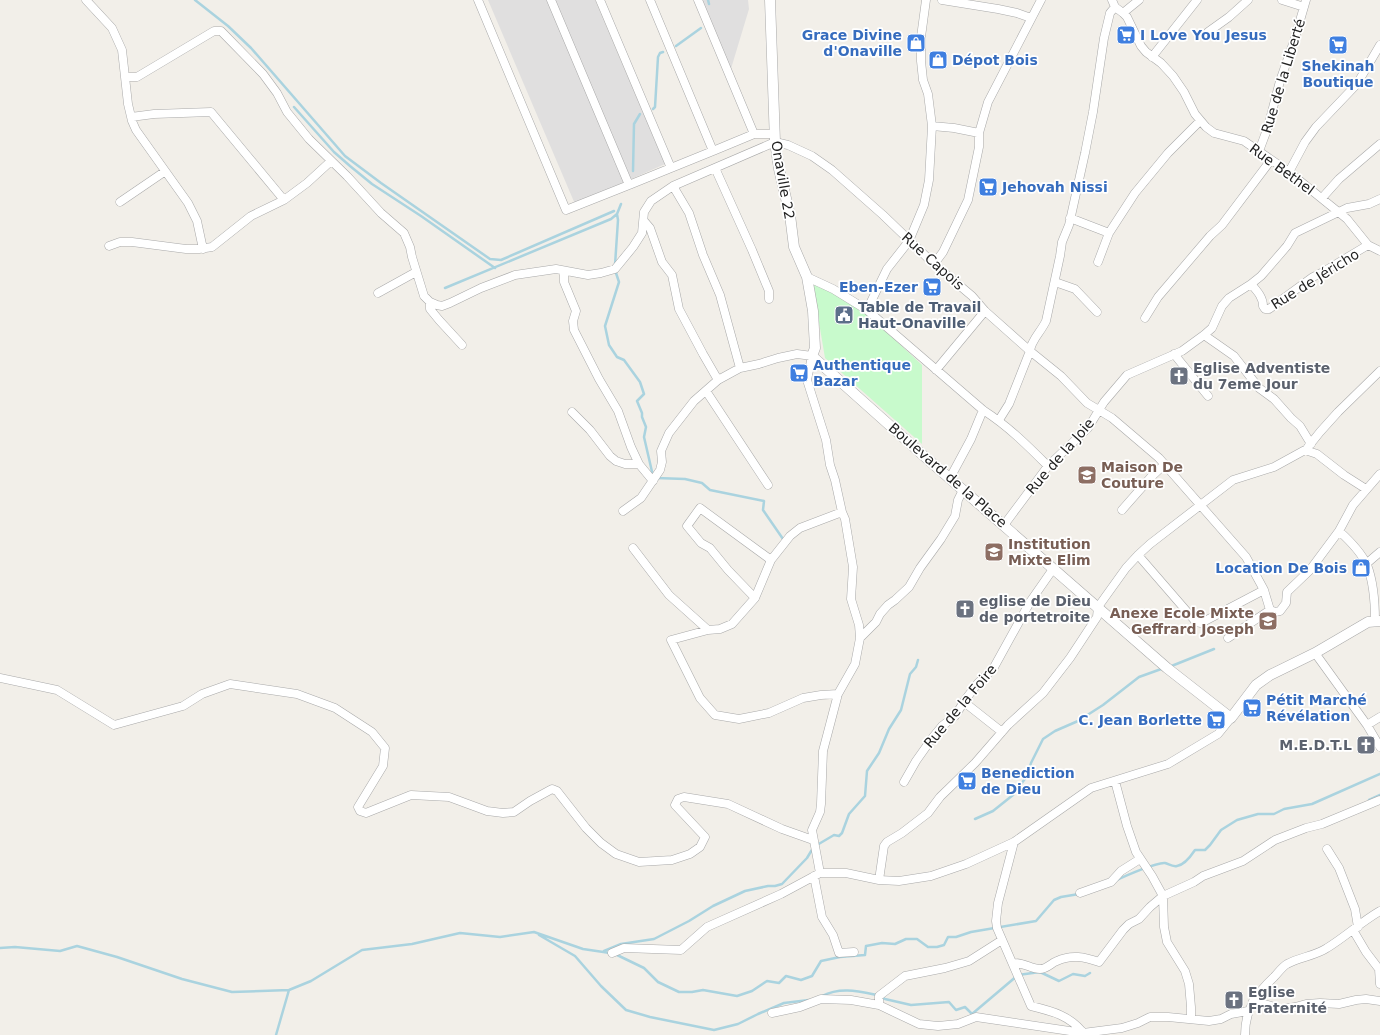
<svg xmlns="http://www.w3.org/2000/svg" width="1380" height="1035" font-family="'DejaVu Sans',sans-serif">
<rect width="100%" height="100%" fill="#f2efe9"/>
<!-- residential -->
<path fill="#e0dfdf" d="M488 0H595L665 164 575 204Z
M700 0H748L749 9 730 72Z"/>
<!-- park -->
<path fill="#c8facc" d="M812 281 860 307 922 365V444L825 358Z"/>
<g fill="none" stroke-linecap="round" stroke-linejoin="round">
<!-- stream -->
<path stroke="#aad3df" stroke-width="2.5" d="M195 0 228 26 251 48 345 156 381 183 490 259 501 260 614 211
M708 0 709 4
M676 46 701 28
M294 107 334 152 350 166 372 184 421 216 495 268
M653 109 655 107 658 57 660 53 663 52
M633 171 634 124 640 114
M615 265 618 220 617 214 621 204
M615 270 619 282 605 326 609 345 617 357 624 360 640 382 644 394 637 401 642 413V417L646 427 644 437 653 476
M445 288 611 219 617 214
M656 478 685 479 702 483 710 490 764 501 763 510 783 539
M1169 667 1214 649
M1369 800 1380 795
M975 819 993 811 1013 795 1027 776 1031 763 1043 739 1055 731 1078 721 1103 705 1139 677 1164 668
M817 845 834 835 839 836 842 833 849 814 865 796 867 771 879 753 889 729 901 710 910 674 916 667 918 660
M1117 880C1125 876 1157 862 1165 863 1169 864 1172 867 1177 866 1184 865 1191 856 1195 850H1205L1210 845 1221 830 1237 820 1258 814H1274L1284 809 1312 804 1380 774
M539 935 575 956 601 986 626 1010 650 1017 714 1030 738 1024 758 1014 784 1003 809 1000
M0 948 15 947 60 951 77 946 117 957 182 979 232 992 289 990 311 981 362 950 412 944 460 933 500 937 534 932 583 949 610 953
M604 951 621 944 654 939 689 921 713 906 745 891 768 886H775L782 884 807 858 813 848
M615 954 644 968 658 982 679 992H692L703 990 737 996 752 991 767 981 779 983 786 976 801 980 812 976 821 961 840 957 865 955 866 946 882 943 895 944 906 939H917L928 947H937L944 945 948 937H956L971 932 1036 921 1054 900 1061 897 1079 894
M822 996C840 987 857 991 877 995
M882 997 885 999 911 1005 949 1002 956 1010 965 1007 972 1014 1018 975 1040 972 1059 981 1073 974 1085 976 1090 973
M276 1035 289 990"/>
<defs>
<path id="minor" d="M86 0 112 28 122 50 128 104 132 121 136 130 188 203 197 221 203 249
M478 0 566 210 629 185
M551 0 629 185 713 151 650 0
M600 0 671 168
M698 0 754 134 713 151
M942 0 998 9 1017 13 1031 18
M1112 0 1115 7 1123 13 1127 17 1141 46 1146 52 1161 63 1173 76 1184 92 1195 114 1206 127 1214 133 1244 141 1289 172 1347 219 1368 245 1380 251
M1282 0 1304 7
M1123 13 1139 0
M1208 32 1229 17 1248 0
M1152 57 1197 0
M125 77H137L214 31H221L263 74 277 93 287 112 309 139 347 176 381 213 404 233 410 247 412 257 424 296 430 302 437 305 442 306 450 303 481 288 515 275 556 269 588 275 601 273 615 269 633 247 642 233 644 212 651 201 673 186 775 142 788 145 812 156 832 170 883 215 934 264 972 296 985 311 1030 351 1061 376 1087 403 1112 418 1159 458 1246 557 1264 590 1270 610
M131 117 154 114 211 112 284 200
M932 126 954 128 979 133
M754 134H775
M1259 151 1268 127 1280 81 1294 41 1306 0
M715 168 752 250 769 291V299
M1289 172 1305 142 1316 127 1357 84 1380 45
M673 186 689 213 703 255 720 295 740 368
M1322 198 1339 179 1380 144
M120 202 164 172
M1070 218 1109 233
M644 221 650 228 662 262 672 275 679 309 703 354 718 380
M109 246 120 242H132L186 249H199L212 247 251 216 284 200 307 183 331 161
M1098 262 1109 233 1135 193 1168 153 1200 121
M934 264 943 252 968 200 979 147V133L988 102 1041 0
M564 272V282L576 311 573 321 574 330 599 379 618 411 631 447 639 464 653 481
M807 277 833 289 867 310 983 410C1008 426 1028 446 1048 466
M1055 282 1075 289 1097 312
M1251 284C1257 291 1263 297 1263 306L1265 309H1269L1313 277 1323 272 1368 245
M378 293 416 272
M430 302V309L439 320 462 345
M867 310 887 269 909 241 924 205 929 180 932 126 928 94 923 80 921 61V37L926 0
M1145 318 1158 297 1210 236 1222 225 1271 160
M1204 335 1234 356 1259 388 1274 399 1291 418 1300 426 1311 444
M1174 354 1208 396
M936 370 985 311
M706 391 768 485
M572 412 590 430 610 456 616 461 625 464H639
M999 420 1009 404 1030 351C1031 340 1041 332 1046 321L1060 256 1062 242 1069 225 1085 153 1093 112 1104 38 1110 13 1115 7
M1308 447 1320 432 1338 412 1380 371
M950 478 971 439 983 410
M1122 510 1151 477 1165 464
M623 511 641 498 660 470 662 462 661 451 669 433 694 401 718 380 740 368 759 364 778 358 797 354 812 356 807 380 826 440 830 465 835 480 842 512 845 519 853 567 851 599 859 625 860 638 855 664 838 694 823 751 821 804 820 812 812 830 820 873
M1004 525 1048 466 1088 428 1104 402 1127 375 1182 351 1204 335 1212 328 1222 306 1229 298 1251 284 1261 276 1287 246 1295 233 1347 208 1369 204 1380 199
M1339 531C1349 540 1361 552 1367 565 1374 583 1375 602 1375 621
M633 548 669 595 708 630 720 629 732 624 755 598 771 560 790 536 800 528 842 512
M1138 555 1196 622 1201 623 1264 590
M1366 564 1380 552
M755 598 728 570 710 548 701 543 687 526 700 508 771 560
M708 630 671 640 700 698 715 715 739 719 769 713 803 698 821 695 838 694
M860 638 876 622 880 614 888 605 895 600 909 587 920 568 941 539 955 516 958 500 963 490
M1228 638 1270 610 1275 612 1280 611 1286 603 1287 592 1310 570 1339 531 1353 505 1380 474
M1315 653 1367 725 1380 747
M0 678 57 690 114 725 183 706 202 694 230 684 297 694 335 708 372 732 385 748 383 766 358 807 360 811 366 813 411 795 449 797 487 811 503 813 514 812 530 801 552 789 557 791 586 828 601 843 616 854 639 862 672 860 690 854 700 847 705 837 675 805 678 799 684 797 728 804 782 829 813 840
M964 702 1002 732
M1367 725 1380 717
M1115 781 1127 826 1136 852 1152 876 1163 896 1164 927 1167 942 1185 971 1189 984 1191 1007V1019
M904 782 916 761 933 737 942 726 955 716 965 700 978 683 993 669 1030 602 1053 569
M1014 842 998 903 996 921 997 928 1031 1006C1052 1011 1071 1016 1084 1034
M1327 849 1339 868 1355 909 1358 927
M814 876 822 917 833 935 839 953 854 952
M879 880 884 846 887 842 902 833 928 813 940 797 975 763 1008 725 1043 693 1070 658 1097 617 1098 607 1126 568 1138 555 1150 544 1233 480 1274 467 1305 450 1317 454 1344 475 1366 489
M1080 893 1111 882 1121 871 1140 859
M1353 930 1366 952 1379 969 1380 984
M612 953 624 948 681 950 707 927 781 894 820 873H846L879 880 899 881 931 876 966 864 1014 842 1091 788 1168 764 1218 734 1231 718
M1013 963C1023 962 1031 969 1040 969 1047 969 1051 963 1057 961 1071 954 1085 957 1099 962L1123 930 1129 924 1139 919 1150 907 1163 896 1194 882 1203 876 1243 861 1275 840 1306 828 1322 824 1380 800
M1253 1001 1282 1009 1295 1007 1306 1004 1320 1003 1339 1004 1356 1000 1366 999 1380 1001
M879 1005V996L905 976 945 968 969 961 1002 940
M772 1013 800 1007 821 999 851 1000 879 1005 919 1024 938 1026 958 1024 976 1017 1083 1033 1122 1028 1138 1023 1150 1017H1168L1209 1021 1221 1019 1231 1014 1248 1011
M1245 1035C1245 1009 1256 994 1274 977 1278 973 1282 967 1287 964 1300 957 1315 956 1327 948 1345 937 1361 922 1380 911"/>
<path id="tertiary" d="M770 0 775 142 779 169 790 215 794 247 807 277 813 311 815 348 812 356 924 456 1167 668 1231 718 1256 685 1270 675 1315 653 1368 622 1380 621"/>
</defs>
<!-- minor casing -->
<use href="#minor" stroke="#a9a9a9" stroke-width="9"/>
<!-- tertiary casing -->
<use href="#tertiary" stroke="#a9a9a9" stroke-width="11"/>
<!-- minor -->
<use href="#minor" stroke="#fff" stroke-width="8"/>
<!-- tertiary -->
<use href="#tertiary" stroke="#fff" stroke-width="10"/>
</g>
<!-- icons -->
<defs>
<symbol id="supermarket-square" viewBox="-11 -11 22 22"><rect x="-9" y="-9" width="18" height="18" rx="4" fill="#3f7fe0" stroke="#fff"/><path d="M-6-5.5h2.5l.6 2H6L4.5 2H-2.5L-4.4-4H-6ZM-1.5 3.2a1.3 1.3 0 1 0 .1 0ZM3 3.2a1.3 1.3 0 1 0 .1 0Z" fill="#fff"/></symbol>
<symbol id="shop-square" viewBox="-11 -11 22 22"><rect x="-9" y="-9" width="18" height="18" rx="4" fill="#3f7fe0" stroke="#fff"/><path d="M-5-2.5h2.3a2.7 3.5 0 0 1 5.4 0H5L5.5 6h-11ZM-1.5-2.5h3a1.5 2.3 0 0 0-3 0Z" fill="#fff"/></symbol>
<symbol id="civic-square" viewBox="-11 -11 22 22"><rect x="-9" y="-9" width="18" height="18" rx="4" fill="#5c6f8a" stroke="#fff"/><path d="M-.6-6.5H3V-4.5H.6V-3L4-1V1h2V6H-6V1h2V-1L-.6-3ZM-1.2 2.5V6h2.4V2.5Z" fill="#fff"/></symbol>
<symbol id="church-square" viewBox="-11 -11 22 22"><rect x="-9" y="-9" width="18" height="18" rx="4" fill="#6b7280" stroke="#fff"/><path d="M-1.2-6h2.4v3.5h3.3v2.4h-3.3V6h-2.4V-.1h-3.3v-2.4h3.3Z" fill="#fff"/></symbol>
<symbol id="school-square" viewBox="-11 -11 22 22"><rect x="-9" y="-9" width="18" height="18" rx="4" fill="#8d6e63" stroke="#fff"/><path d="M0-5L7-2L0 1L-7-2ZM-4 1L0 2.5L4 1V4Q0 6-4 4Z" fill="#fff"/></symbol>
</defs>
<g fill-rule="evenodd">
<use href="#supermarket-square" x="1115" y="24" width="22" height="22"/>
<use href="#shop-square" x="905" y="32" width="22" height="22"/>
<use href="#supermarket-square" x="1327" y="34" width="22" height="22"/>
<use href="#shop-square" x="927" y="49" width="22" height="22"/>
<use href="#supermarket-square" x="977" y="176" width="22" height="22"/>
<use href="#supermarket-square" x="921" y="276" width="22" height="22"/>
<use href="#civic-square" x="833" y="304" width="22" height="22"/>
<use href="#supermarket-square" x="788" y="362" width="22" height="22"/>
<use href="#church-square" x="1168" y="365" width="22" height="22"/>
<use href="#school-square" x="1076" y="464" width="22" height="22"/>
<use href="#school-square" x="983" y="541" width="22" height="22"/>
<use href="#shop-square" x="1350" y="557" width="22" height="22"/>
<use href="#church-square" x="954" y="598" width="22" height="22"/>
<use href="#school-square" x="1257" y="610" width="22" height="22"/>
<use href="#supermarket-square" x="1241" y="697" width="22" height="22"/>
<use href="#supermarket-square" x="1205" y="709" width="22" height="22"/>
<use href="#church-square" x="1355" y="734" width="22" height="22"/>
<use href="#supermarket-square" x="956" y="770" width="22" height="22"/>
<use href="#church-square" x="1223" y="989" width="22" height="22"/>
</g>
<g text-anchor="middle" stroke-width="3.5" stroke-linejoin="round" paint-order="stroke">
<!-- shop labels -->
<g font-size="14" font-weight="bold" fill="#366cbe" stroke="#fff" text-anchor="start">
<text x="902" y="40" text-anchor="end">Grace Divine<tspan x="902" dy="16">d'Onaville</tspan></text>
<text x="1140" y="40">I Love You Jesus</text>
<text x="952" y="65">Dépot Bois</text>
<text x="1338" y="71" text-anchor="middle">Shekinah<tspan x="1338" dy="16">Boutique</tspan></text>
<text x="1002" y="192">Jehovah Nissi</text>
<text x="918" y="292" text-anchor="end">Eben-Ezer</text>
<text x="813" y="370">Authentique<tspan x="813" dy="16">Bazar</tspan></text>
<text x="1347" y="573" text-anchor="end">Location De Bois</text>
<text x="1266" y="705">Pétit Marché<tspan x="1266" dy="16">Révélation</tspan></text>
<text x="1202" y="725" text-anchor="end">C. Jean Borlette</text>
<text x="981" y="778">Benediction<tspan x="981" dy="16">de Dieu</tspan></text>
</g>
<!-- street labels -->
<g font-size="14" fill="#222" stroke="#fff">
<text transform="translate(1283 76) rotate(-73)" y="5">Rue de la Liberté</text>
<text transform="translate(1282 169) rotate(36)" y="5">Rue Bethel</text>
<text transform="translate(783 180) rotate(80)" y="5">Onaville 22</text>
<text transform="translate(933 261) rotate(42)" y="5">Rue Capois</text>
<text transform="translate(1315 279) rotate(-32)" y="5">Rue de Jéricho</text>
<text transform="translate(1060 456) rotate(-49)" y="5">Rue de la Joie</text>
<text transform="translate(948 475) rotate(41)" y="5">Boulevard de la Place</text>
<text transform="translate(960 706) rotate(-50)" y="5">Rue de la Foire</text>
</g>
<!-- service labels -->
<g font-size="14" font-weight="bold" fill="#4e5e75" stroke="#fff" text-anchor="start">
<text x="858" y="312">Table de Travail<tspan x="858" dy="16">Haut-Onaville</tspan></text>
</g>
<!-- worship labels -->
<g font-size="14" font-weight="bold" fill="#5b616d" stroke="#fff" text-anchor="start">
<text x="1193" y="373">Eglise Adventiste<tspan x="1193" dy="16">du 7eme Jour</tspan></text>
<text x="979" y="606">eglise de Dieu<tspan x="979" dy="16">de portetroite</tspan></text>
<text x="1352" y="750" text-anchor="end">M.E.D.T.L</text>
<text x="1248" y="997">Eglise<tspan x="1248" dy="16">Fraternité</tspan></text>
</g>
<!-- education labels -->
<g font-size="14" font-weight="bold" fill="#785e54" stroke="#fff" text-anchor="start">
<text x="1101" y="472">Maison De<tspan x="1101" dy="16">Couture</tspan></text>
<text x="1008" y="549">Institution<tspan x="1008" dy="16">Mixte Elim</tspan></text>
<text x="1254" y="618" text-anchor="end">Anexe Ecole Mixte<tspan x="1254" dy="16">Geffrard Joseph</tspan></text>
</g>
</g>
</svg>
